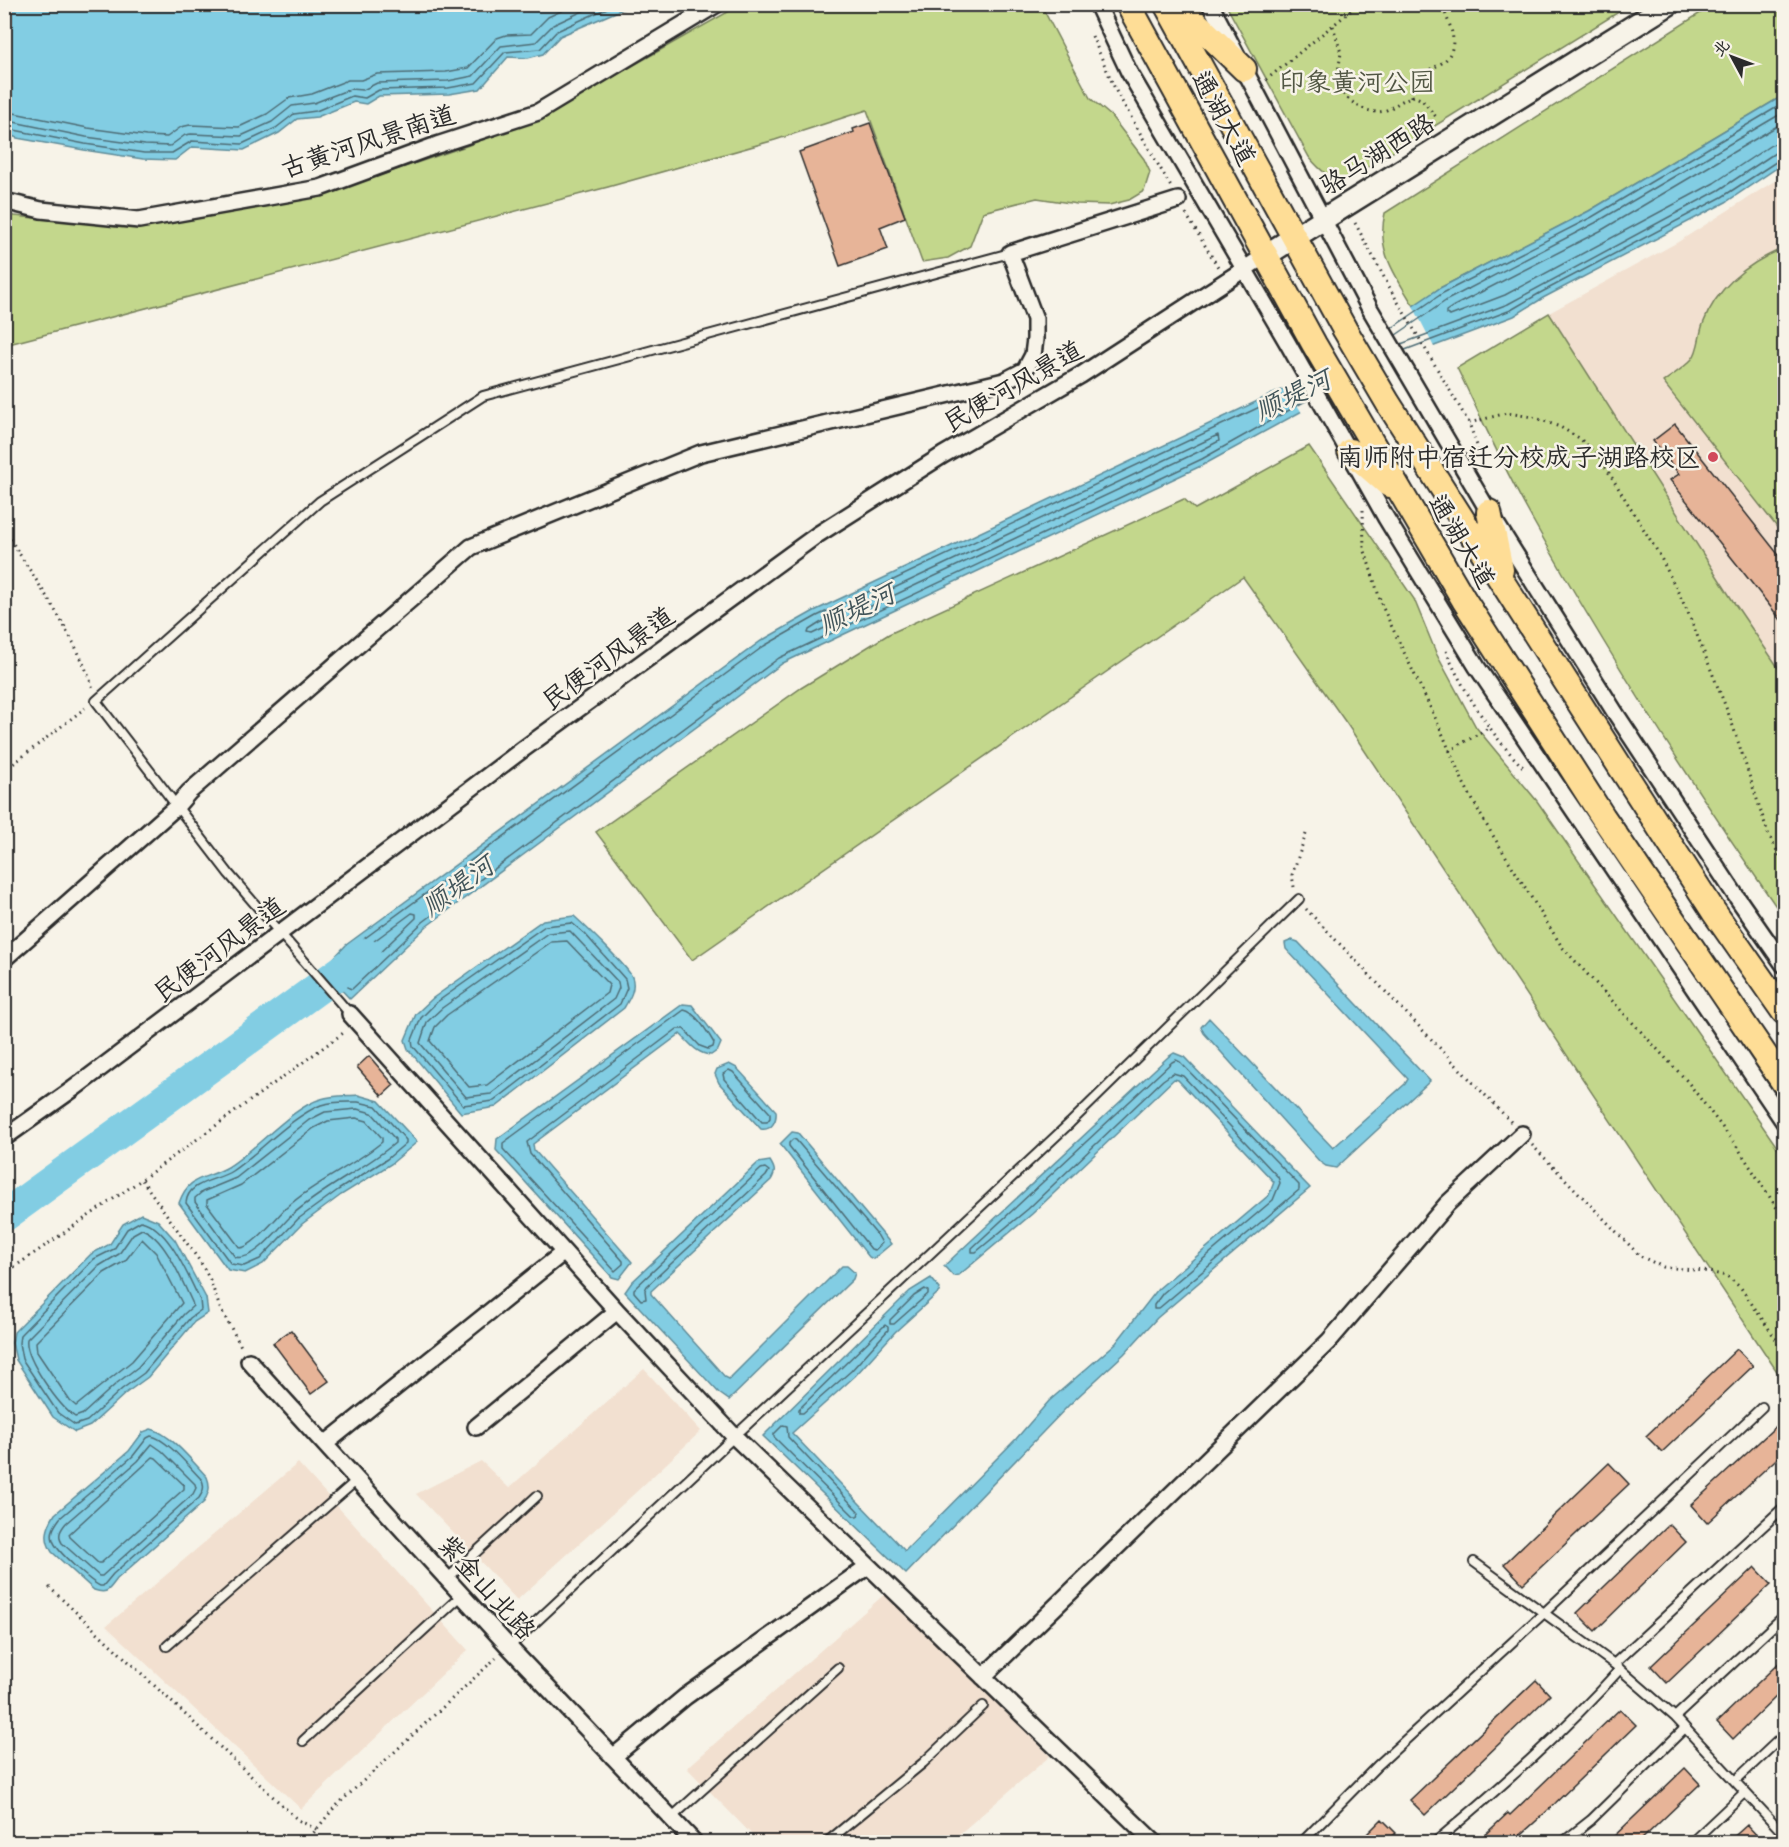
<svg xmlns="http://www.w3.org/2000/svg" width="1789" height="1847" font-family="Caveat,'LXGW WenKai TC',sans-serif">
<rect width="100%" height="100%" fill="#f7f3e8"/>
<filter id="ink" filterUnits="userSpaceOnUse"><feTurbulence type="fractalNoise" baseFrequency=".0167" numOctaves="2"/><feDisplacementMap in="SourceGraphic" scale="12" xChannelSelector="R" yChannelSelector="G"/><feConvolveMatrix kernelMatrix="1 2 1 2 8 2 1 2 1" color-interpolation-filters="sRGB"/></filter>
<g filter="url(#ink)">
<!-- built -->
<path fill="#f2e0d0" d="M1784 175V676L1733 601 1549 313 1678 242Z
M644 1369 701 1431 634 1494 517 1600 416 1494 481 1461 509 1488Z
M298 1463 468 1650 301 1809 106 1626Z
M887 1592 936 1639 1050 1756 950 1842H759L687 1768Z"/>
<!-- green -->
<path fill="#c3d78c" stroke="#77815c" stroke-width="1.5" d="M740 5H1041L1090 98 1111 116 1144 159 1150 172 1144 191 1129 200 1109 205 1077 204 1037 198 983 212 970 246 948 258 922 262 867 110 775 140 608 187 5 345V215L74 222 180 219 290 201 378 176 469 145 556 109Z
M1226 5H1630L1349 179C1331 182 1319 169 1309 157Z
M1713 5H1784V95L1589 211 1440 288 1414 307C1395 274 1376 252 1385 213Z
M1784 248V536L1663 382C1672 375 1684 368 1692 359 1699 351 1699 334 1703 324 1717 286 1748 263 1784 248Z
M1549 313 1733 601 1784 676V918C1694 788 1607 653 1530 515 1503 467 1481 417 1457 368Z
M1309 446 1414 599 1437 655 1476 727 1537 801 1784 1157V1382L1347 724 1243 577 692 960 596 832 801 688 889 634 1184 499 1195 509Z"/>
<!-- water -->
<path fill="#82cde3" stroke="#5f8c99" stroke-width="1.5" d="M4 5 5 4 632 5 560 36 543 54 528 58 508 57 480 89 449 94 379 96 366 104 354 102 317 117 297 119 279 133 244 150 192 147 175 160 143 159 84 150 17 138 5 133Z
M1784 95V163L1726 202 1543 298 1514 316 1392 362 1205 464 783 663 427 926 350 999 325 972 329 963 346 945 761 641 814 611 1302 380 1440 288 1589 211Z
M574 916C585 926 627 966 632 977 636 988 630 998 624 1008L496 1107 461 1113 408 1049 405 1040 416 1014 433 998 543 920Z
M1292 940 1298 942 1430 1081 1336 1168 1326 1166 1320 1162 1204 1033 1201 1027 1209 1018 1333 1148 1405 1084 1408 1079 1286 949 1285 943Z
M683 1004 692 1005 721 1043 718 1050 711 1055C696 1054 690 1043 680 1034L533 1144 534 1150 632 1262 619 1279 612 1277 496 1150 497 1139Z
M1174 1053 1184 1057 1310 1188 1157 1318 1124 1354 1069 1405 906 1574 763 1436 910 1291 931 1278 940 1289 939 1292 895 1332 855 1376 792 1433 905 1551 1016 1439 1049 1401 1116 1343 1158 1289 1269 1195 1274 1182 1178 1080 1174 1079 1032 1214 959 1275 953 1276 944 1266 1168 1057Z
M729 1064 737 1068 776 1111C777 1120 772 1131 761 1129L719 1083 715 1074 717 1069Z
M358 1095 379 1101 417 1142 391 1164 341 1195 302 1224 263 1264 245 1273 228 1270 179 1203C189 1174 206 1180 228 1167 256 1150 292 1107 321 1099 333 1095 347 1096 358 1095Z
M792 1132 798 1133 891 1244 873 1259 869 1257 780 1144Z
M770 1161C775 1169 776 1172 771 1180L651 1291V1294L725 1377 729 1379 842 1266H847L855 1273 853 1279 729 1400 719 1393 625 1292 632 1282 758 1163Z
M141 1214 158 1221 175 1240 206 1298 208 1313 194 1322 148 1377 126 1393 90 1426 75 1432 53 1417 16 1360 12 1343 14 1332 91 1254 110 1244 123 1224Z
M151 1429C170 1433 193 1462 207 1477 211 1487 209 1492 204 1502L117 1579C109 1589 108 1595 94 1590L52 1552C43 1538 47 1527 55 1514L129 1451 143 1432Z"/>
<!-- pier -->
<path fill="#f7f3e8" d="M1412 304 1435 349 1393 364 1302 413 1285 385 1300 377Z"/>
<g fill="none" stroke-linecap="round" stroke-linejoin="round">
<!-- shore -->
<path stroke="#4e6c75" stroke-width="1.5" d="M4 111 88 128 146 136 167 137 181 127 190 125 239 127 267 114 289 98 312 94 348 80H361L377 74 446 72 468 68 497 38 506 35 531 34 548 17 576 4
M4 120 86 137 145 145 170 146 185 135 191 134 241 136 272 122 292 106 314 103 350 89 363 90 377 83 448 81 473 76 501 46 536 42 553 25 598 4
M1784 122 1600 231 1452 307 1446 311V314L1450 316 1505 295 1714 183 1771 145 1784 142
M4 128 85 144 144 153H172L192 141 242 144 276 128 294 114 316 111 352 96 365 98 379 90 448 88 476 83 505 52 540 49 557 31 616 4
M1392 328 1443 293 1592 217 1784 103
M1396 335 1447 300 1595 223 1784 112
M1401 344 1508 304 1719 190 1775 153 1784 151
M1405 350 1511 310 1540 293 1722 197 1779 160 1784 159
M1302 387 817 616 764 646 350 949 334 967 333 972 349 988 352 989 423 922 779 658 1202 459 1309 399
M1218 435 1219 441 1198 452 812 634 808 633 809 630 820 623Z
M412 913 416 914V918L353 978H349L343 972V968L355 955Z
M572 923 585 934 625 979 627 988 620 1004 494 1101 463 1105 413 1046 412 1040 421 1018 437 1002 545 926Z
M570 931 618 982 619 988 614 999 491 1094 466 1097 420 1043 427 1022 442 1008 548 933Z
M567 941 609 985 607 993 487 1085 469 1087 430 1041 435 1027 447 1015 551 942Z
M684 1010C696 1012 708 1033 714 1043L713 1047 708 1049 700 1046 684 1029H677L527 1142 530 1154 623 1261V1264L615 1271 503 1149V1143Z
M1176 1060 1180 1062 1299 1185V1190L1158 1309H1154V1305L1163 1293 1273 1200 1280 1183 1278 1177 1183 1076 1173 1073 1163 1080 1028 1209 976 1252H972V1248L1172 1062Z
M729 1070 733 1072 770 1113V1118L767 1122H762L724 1079 723 1074Z
M358 1102 376 1106 406 1140V1143L387 1159 338 1190 298 1219 260 1259 244 1266 231 1264 186 1203C188 1181 217 1181 232 1171 260 1152 291 1117 321 1105 332 1101 347 1102 358 1102Z
M357 1109 372 1113 395 1139V1143C363 1170 324 1187 292 1215 278 1228 255 1262 235 1257L195 1202V1198L202 1192 236 1178 309 1120 325 1112Z
M356 1118 367 1121 382 1138V1142C352 1167 314 1182 285 1209 275 1219 252 1248 240 1248L207 1204V1200L241 1185 314 1128 328 1121Z
M793 1139 796 1140 878 1236 882 1243 875 1250 871 1249 789 1146V1143Z
M765 1168 769 1171 766 1176 647 1286 645 1290 646 1299 641 1300 634 1292V1289L761 1169Z
M141 1221C170 1228 187 1275 200 1300L201 1310 190 1318 144 1373 122 1389 87 1421 75 1425 58 1413 22 1359 19 1343 20 1335 94 1259 114 1249 127 1229Z
M142 1229C165 1237 182 1281 192 1302L193 1306 184 1314 138 1367 117 1383 83 1414 75 1417C59 1406 24 1358 27 1339L99 1266 119 1254 133 1234Z
M142 1239 156 1253 182 1303 132 1361 76 1406 70 1401 37 1352 36 1342 104 1273 125 1261Z
M925 1289 928 1291V1294L894 1324H890V1320L914 1296Z
M885 1325 888 1327V1330L851 1371 803 1413H799V1409Z
M783 1425 787 1426 788 1437 859 1512 858 1516H854L774 1437V1434Z
M151 1436C166 1438 190 1468 202 1480 205 1487 203 1492 199 1498L113 1574 103 1586H100C91 1582 55 1550 53 1540 50 1532 55 1525 60 1518L133 1456 147 1438Z
M152 1444 162 1451 195 1484 196 1488 193 1494 102 1576H99L62 1543C57 1535 61 1529 66 1523L138 1461Z
M153 1457 156 1458 184 1485V1489L101 1563H98L70 1537 69 1534Z"/>
<!-- river -->
<path stroke="#82cde3" stroke-width="32" d="M4 1216 365 954"/>
</g>
<!-- building -->
<path fill="#e7b498" stroke="#2b2b2b" stroke-width="1.5" d="M870 123 905 217 880 227 888 249 840 266 799 152 854 132 853 129Z
M1675 424 1785 563V625L1670 480 1679 474 1653 441Z
M369 1056 394 1085 382 1096 357 1067Z
M291 1330 329 1381 311 1394 273 1343Z
M1737 1349 1753 1366 1662 1452 1646 1436Z
M1785 1418V1451L1707 1523 1691 1505Z
M1609 1463 1629 1484 1523 1584 1504 1564Z
M1669 1524 1686 1542 1595 1631 1577 1613Z
M1755 1567 1771 1584 1667 1683 1651 1666Z
M1785 1657V1688L1733 1739 1717 1722Z
M1536 1680 1550 1695 1425 1815 1410 1800Z
M1620 1709 1636 1725 1545 1813 1513 1842H1477L1508 1813 1510 1815Z
M1685 1768 1700 1784 1639 1842H1608Z
M1382 1819 1396 1833 1386 1842H1359Z
M1747 1825 1763 1842H1728Z"/>
<g fill="none" stroke-linecap="round" stroke-linejoin="round">
<defs>
<path id="lane" d="M350 1014 229 874 96 701 320 501 483 396 1010 253
M1474 1562 1614 1664 1675 1717 1784 1834
M447 1579 537 1496
M167 1646 357 1480
M509 1647 1070 1123 1299 899
M1614 1664 1784 1507
M1675 1717 1784 1616
M303 1741 462 1595
M1735 1781 1784 1735
M671 1818 838 1668
M827 1842 923 1763 983 1706
M1302 1842 1377 1766 1544 1613 1762 1407
M1435 1842C1500 1788 1563 1733 1620 1669
M1563 1842 1591 1820 1685 1728
M1692 1842 1745 1792"/>
<path id="street" d="M1097 4 1129 72 1287 342 1386 518 1477 667 1784 1122
M1210 4 1370 309 1489 512 1616 714 1736 896 1784 965
M4 201 41 210 139 220 320 188 437 145 538 112 717 4
M4 959 176 807 189 792 471 547 701 453 1004 381 1025 370 1033 355 1035 339V319L1010 253 1178 200
M350 1014 617 1311 734 1436 1154 1842
M4 1138 73 1089 522 750 817 535 943 455 1081 375 1266 255
M249 1361 509 1647 694 1842
M476 1427 617 1311
M325 1444 564 1252
M983 1677 1329 1341 1447 1204 1522 1134
M613 1757 685 1697 868 1566"/>
<path id="secondary" d="M1266 255 1669 4"/>
<path id="primary" d="M1128 4 1314 344 1464 600 1603 817 1784 1083
M1166 4 1345 330 1388 403 1621 768 1714 912 1784 1012
M1177 4 1244 69
M1350 451 1389 485
M1489 512 1501 570"/>
</defs>
<!-- lane casing -->
<use href="#lane" stroke="#2b2b2b" stroke-width="12"/>
<!-- street casing -->
<use href="#street" stroke="#2b2b2b" stroke-width="20"/>
<!-- secondary casing -->
<use href="#secondary" stroke="#2b2b2b" stroke-width="26"/>
<!-- primary casing -->
<use href="#primary" stroke="#2b2b2b" stroke-width="28"/>
<!-- path -->
<path stroke="#2b2b2b" stroke-width="3" stroke-dasharray="1.5 4.5" stroke-linecap="butt" d="M1333 26 1341 53 1336 84C1344 99 1367 116 1384 111 1395 107 1402 99 1414 96L1422 100 1437 118
M1092 36 1116 91 1171 187
M1266 80 1359 4
M1411 97C1411 61 1452 76 1453 41 1453 28 1445 17 1443 4
M1320 177 1332 182 1337 191
M1186 214 1218 267
M1355 223 1392 292 1469 423 1486 471
M1469 423 1507 413 1533 417 1560 427 1579 438 1598 455 1659 554 1687 610 1731 720 1768 833 1784 865
M1363 510 1364 548 1382 606 1440 728 1463 782 1484 821 1562 947 1687 1081 1738 1148 1784 1219
M4 529C34 579 76 635 93 689
M1446 651C1462 689 1493 738 1523 767
M1449 751 1490 727
M4 771 85 708
M1294 887 1292 875 1306 834
M1306 909 1511 1122
M1532 1145 1640 1256 1663 1267 1704 1271 1727 1276 1741 1288 1784 1351
M142 1180 201 1263 210 1280 220 1308 242 1348
M4 1274 141 1180 346 1031
M49 1587 298 1820 318 1830
M306 1842 334 1808 496 1658"/>
<!-- lane -->
<use href="#lane" stroke="#f7f3e8" stroke-width="8"/>
<!-- street -->
<use href="#street" stroke="#f7f3e8" stroke-width="15"/>
<!-- secondary -->
<use href="#secondary" stroke="#f7f3e8" stroke-width="21"/>
<!-- primary -->
<use href="#primary" stroke="#fedd96" stroke-width="24"/>
</g>
</g>
<!-- markers -->
<circle fill="#d1495b" stroke="#f7f3e8" stroke-width="2" cx="1713" cy="457" r="6"/>
<g text-anchor="middle" stroke-width="5" stroke-linejoin="round" paint-order="stroke">
<!-- park labels -->
<g font-size="26" fill="#515643" stroke="#f7f3e8">
<text x="1357" y="91">印象黄河公园</text>
</g>
<!-- street labels -->
<g font-size="26" fill="#2b2b2b" stroke="#f7f3e8">
<text transform="translate(1224 118) rotate(61)" y="9">通湖大道</text>
<text transform="translate(368 141) rotate(-18)" y="9">古黄河风景南道</text>
<text transform="translate(1377 154) rotate(-32)" y="9">骆马湖西路</text>
<text transform="translate(1013 386) rotate(-30)" y="9">民便河风景道</text>
<text transform="translate(1462 541) rotate(59)" y="9">通湖大道</text>
<text transform="translate(608 658) rotate(-36)" y="9">民便河风景道</text>
<text transform="translate(219 949) rotate(-37)" y="9">民便河风景道</text>
<text transform="translate(487 1587) rotate(48)" y="9">紫金山北路</text>
</g>
<!-- poi labels -->
<g font-size="26" fill="#2b2b2b" stroke="#f7f3e8" text-anchor="end">
<text x="1701" y="466">南师附中宿迁分校成子湖路校区</text>
</g>
<!-- water labels -->
<g font-size="27" font-style="italic" fill="#415459" stroke="#f7f3e8">
<text transform="translate(1293 395) rotate(-26)" y="9">顺堤河</text>
<text transform="translate(857 609) rotate(-26)" y="9">顺堤河</text>
<text transform="translate(458 886) rotate(-36)" y="9">顺堤河</text>
</g>
</g>
<!-- margin -->
<rect width="1789" height="1847" fill="none" stroke="#f7f3e8" stroke-width="24"/>
<rect x="12" y="12" width="1765" height="1823" fill="none" stroke="#2b2b2b" stroke-width="2" filter="url(#ink)"/>
<!-- north arrow -->
<g transform="translate(1732 57) rotate(311)" stroke="#f7f3e8" stroke-width="4.5" paint-order="stroke">
<path d="M0-4.5L10 22L0 15L-10 22Z" fill="#2b2b2b"/>
<text y="-9" font-size="16" font-weight="bold" text-anchor="middle" fill="#2b2b2b">北</text>
</g>
</svg>
